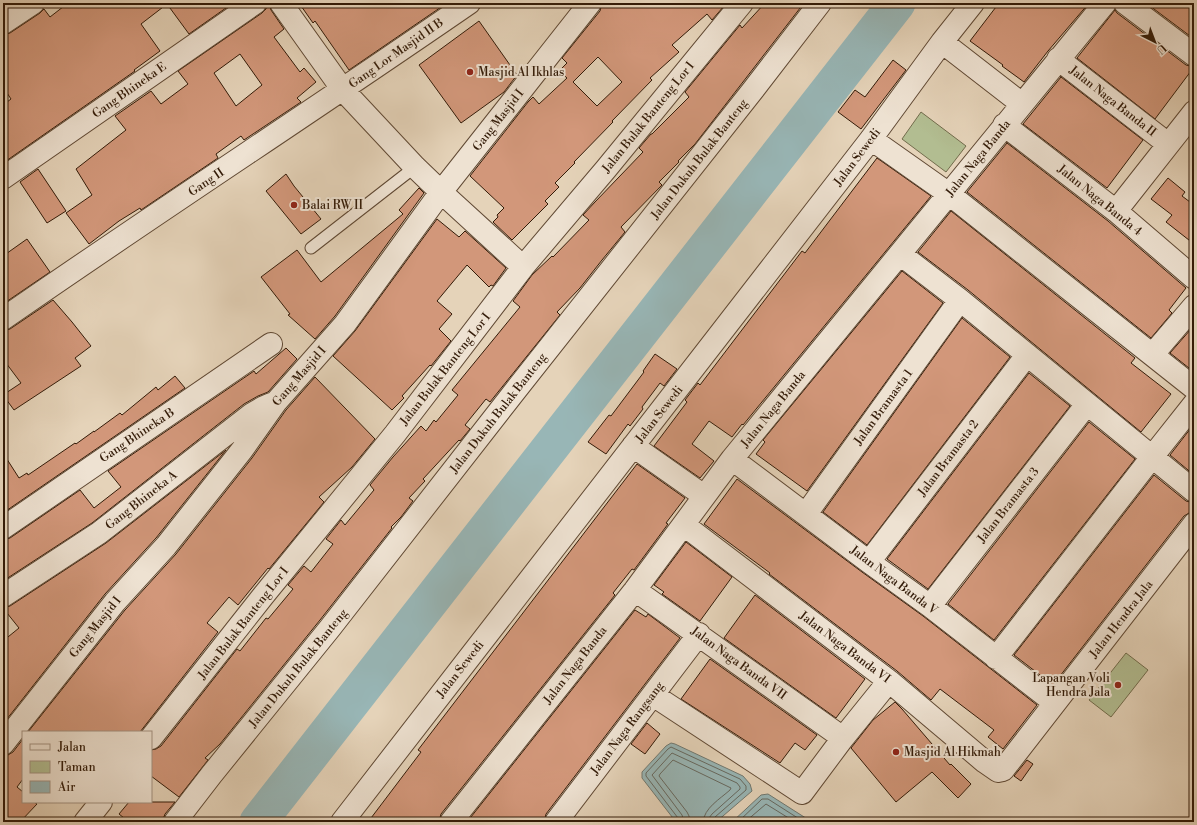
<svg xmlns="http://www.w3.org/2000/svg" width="1197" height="825" font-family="'Libre Bodoni',serif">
<rect width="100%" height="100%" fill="#e5d3b9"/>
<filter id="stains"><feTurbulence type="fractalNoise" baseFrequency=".005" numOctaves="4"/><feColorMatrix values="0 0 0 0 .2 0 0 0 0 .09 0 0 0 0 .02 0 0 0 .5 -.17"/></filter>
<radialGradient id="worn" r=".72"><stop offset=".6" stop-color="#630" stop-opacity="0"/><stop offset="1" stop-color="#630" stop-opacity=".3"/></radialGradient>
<!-- green -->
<path fill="#b2bd91" stroke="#726c4c" d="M921 112 966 146 946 172 902 139Z
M1126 653 1148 670 1111 717 1089 700Z"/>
<!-- water -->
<path fill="#98b6b6" stroke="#707870" d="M671 743 675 744 743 776 750 784 752 791 716 822H676L642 778V772L666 746Z
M768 794 812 822H732L761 795Z"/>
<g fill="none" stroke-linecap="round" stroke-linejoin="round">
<!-- shore -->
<path stroke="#66685f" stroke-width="1" d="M679 822 678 818 646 776V773L668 749 671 747 740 779 746 786V790L715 817 714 822
M684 822 682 815 652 775 672 753 737 783 740 787V789L712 814 709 818V822
M690 822 689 816 687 812 659 776 660 774 673 760 731 788 730 790C720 799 704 808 703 822
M738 822 762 799H768L804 822
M745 822 766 804 795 822"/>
<!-- river -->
<path stroke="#98b6b6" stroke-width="37" d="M258 822 897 3"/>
</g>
<!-- building -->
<path fill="#d2977a" stroke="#331b08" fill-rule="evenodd" d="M68 3H233L189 34 167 4 141 24 160 51 134 70 135 71 6 161 3 156V105L11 99 3 87V35L10 33 40 13 44 9 50 17Z
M267 3H269L271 10 284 29 274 37 300 72 304 68 316 82 297 98 301 102 244 140 241 136 216 154 218 158 141 210 140 208 119 221 89 244 66 213 92 195 76 169 126 130 115 116 151 91 161 104 188 84 178 71 262 13 266 9ZM240 54 262 85 236 106 214 73Z
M299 3H447L349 70 315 21 313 23Z
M602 3H721L724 6 712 20 707 14 672 45 679 52 650 78 652 80 612 121 613 122 574 162 575 163 555 183 559 187 545 201 548 204 512 240 493 222 498 217 497 215 504 208 470 176 528 102 533 97 539 104 567 78 559 71 567 63 562 58 600 11ZM598 57 622 82 597 106 573 82Z
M765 3H804L695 144 678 161 679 162 659 182 662 185 621 227 625 232 602 260 580 288 557 312 560 315 490 402 486 399 465 425 470 429 460 441 459 440 423 479 425 481 409 498 413 501 401 517 391 527 392 528 320 620 220 744 205 758 208 760 179 797 151 776V750L156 749 161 746 237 649 240 651 266 618 268 619 293 589 288 585 304 566 311 572 333 544 326 539 341 520 345 525 374 490 370 485 393 457 421 426 426 431 434 420 436 422 458 395 452 390 520 307 513 301 532 275 552 256 553 257 589 220 583 215 595 202 643 152 639 148 651 134H652L689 97 685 92 740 25 742 28Z
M999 3H1089L1048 51 1024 82 1002 66 1003 65 970 41Z
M1146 3H1185L1194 11V39Z
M1115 10 1117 13 1186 65 1194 67 1155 119 1077 58Z
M479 21 517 75 504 92 461 123 419 65Z
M893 60 906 70 861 129 838 112 855 90 865 97Z
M1061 77 1143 140 1107 188 1023 124Z
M1007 143 1108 221 1186 288 1169 310 1172 313 1151 338 967 192Z
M877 158 931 196 743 425 742 424 732 437 709 421 692 444 714 461 700 478 654 446 687 402 685 400 698 383 700 385 802 251 805 253Z
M38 169 66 211 47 223 20 182Z
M286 174 294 186 321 219 301 234 266 191Z
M1168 178 1185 192 1182 196 1194 205V244L1166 222 1172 215 1151 199Z
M419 188 424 193 335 316 315 339 288 315 290 314 261 277 297 250 321 282 403 214 399 210Z
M951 211 1135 358 1131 363 1171 394 1141 432 968 290 918 252Z
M437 219 459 237 465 231 506 268 493 286 491 285 489 287 467 265 437 301 452 314 439 329 451 341 431 366 430 365 402 396 404 398 392 410 333 356 355 331Z
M27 239 50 272 3 304V256Z
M902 271 943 303 807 491 756 454 765 442 763 440Z
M53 300 72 322 91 346 75 358 81 366 14 410 3 395 21 383 3 359V331L10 329Z
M962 318 1010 357 867 545 823 512Z
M1191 329 1194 331V372L1170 353Z
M286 348 297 359 268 392 258 396 244 404 92 523 3 581V540L10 538 80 490 94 508 121 487 108 471 254 371 256 374Z
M655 354 677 369 664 386 660 383 642 407 643 409 630 426 628 424 606 454 588 442 609 415 611 416 644 372 643 371Z
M1029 373 1070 406 928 589 887 559Z
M175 376 185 388 3 513V453L19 478 27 473 28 475 75 443 76 444 94 431V432L120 413 122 415 156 387 158 390Z
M315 377 375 439 352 467 319 497 324 502 269 569 268 568 238 605 229 597 207 623 218 632 140 732H28L125 610 176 554 252 458 286 410Z
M1089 422 1135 459 994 640 948 604Z
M1194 424V475L1170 455Z
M226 450 156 538 105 594 3 724V641L19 628 3 608 10 606 106 543Z
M637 464 685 498 666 523 668 524 634 570 632 569 613 593 615 595 441 814 439 822H368L421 752 418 750Z
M1154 475 1186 501 1194 503V512L1189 513 1184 516 1053 685 1014 655Z
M737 479 862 572 923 616 1037 705 1003 749 988 737 994 730 940 689 931 700 897 671 769 574 770 573 704 524Z
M686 542 732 577 700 621 662 594 664 592 654 585Z
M755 595 865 679 836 718 724 638Z
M635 610 646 617 648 614 680 638 546 814 544 822H467Z
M710 659 817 735 805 750 795 743 780 763 681 699Z
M895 702 902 709 950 765 951 764 971 784 958 798 932 772 896 802 851 748 873 720Z
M647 723 660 734 645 754 631 744Z
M23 739V779L17 787 23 792V802H34L37 804 20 822H3V756L8 755 13 752Z
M1027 760 1033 764 1021 781 1014 776Z
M129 802H175L165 814 162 822H129L119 814Z"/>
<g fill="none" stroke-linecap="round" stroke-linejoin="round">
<defs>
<path id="lane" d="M311 248 415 167"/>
<path id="street" d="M281 3 343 90 415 167 441 192 523 267
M1125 3 1194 55
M3 23 33 3
M942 42 1022 104
M1058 59 1168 144
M1004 125 1116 211 1194 278
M871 139 949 194 1194 388
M3 178 255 3
M1116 211 1194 112
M900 254 960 300 1194 491
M3 319C157 212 314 110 469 3
M1153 354 1194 306
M633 446 704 496
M732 459 869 562 930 606 1055 703
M806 514 960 300
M684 525 889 681 985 762 998 771 1003 770 1194 524
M3 528 271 344
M869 562 1027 355
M635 590 843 738
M3 596 99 533 252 414 264 407 271 404
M930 606 1087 404
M996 658 1152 457 1194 404
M653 695 802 793 843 738 889 681
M151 738 263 596 395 434 523 267 606 169 742 3
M3 744 115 602 166 546 242 450 276 402 345 324 441 192 590 3
M85 822 101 802
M175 822 212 774 330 628 515 391 753 90 820 3
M342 822 871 139 942 42 973 3
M451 822 635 590 732 459 1105 3
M556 822 699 634"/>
</defs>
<!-- lane casing -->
<use href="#lane" stroke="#604934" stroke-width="13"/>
<!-- street casing -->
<use href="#street" stroke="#604934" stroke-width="24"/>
<!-- lane -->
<use href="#lane" stroke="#eee2d2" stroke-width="11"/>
<!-- street -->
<use href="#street" stroke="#eee2d2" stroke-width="22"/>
</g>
<!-- markers -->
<g fill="#8f2418" stroke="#eee2d2" stroke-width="1.5">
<circle cx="470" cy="72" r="4"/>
<circle cx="294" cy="205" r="4"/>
<circle cx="1118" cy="685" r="4"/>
<circle cx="896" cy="752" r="4"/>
</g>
<g text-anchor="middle" stroke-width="4" stroke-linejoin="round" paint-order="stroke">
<!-- street labels -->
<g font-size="12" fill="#331b08" stroke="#eee2d2">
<text transform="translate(396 53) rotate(-35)" y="4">Gang Lor Masjid II B</text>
<text transform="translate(129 90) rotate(-35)" y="4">Gang Bhineka E</text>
<text transform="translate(1113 101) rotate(38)" y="4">Jalan Naga Banda II</text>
<text transform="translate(648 117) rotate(-51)" y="4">Jalan Bulak Banteng Lor I</text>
<text transform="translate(498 120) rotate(-52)" y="4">Gang Masjid I</text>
<text transform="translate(857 157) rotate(-53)" y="4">Jalan Sewedi</text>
<text transform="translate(978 158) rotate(-51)" y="4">Jalan Naga Banda</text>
<text transform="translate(699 159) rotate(-52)" y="4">Jalan Dukuh Bulak Banteng</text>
<text transform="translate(206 182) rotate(-34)" y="4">Gang II</text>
<text transform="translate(1100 200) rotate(39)" y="4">Jalan Naga Banda 4</text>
<text transform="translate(445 369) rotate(-52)" y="4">Jalan Bulak Banteng Lor I</text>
<text transform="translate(299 376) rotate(-49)" y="4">Gang Masjid I</text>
<text transform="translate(883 407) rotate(-54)" y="4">Jalan Bramasta 1</text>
<text transform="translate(773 409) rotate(-51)" y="4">Jalan Naga Banda</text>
<text transform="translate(498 413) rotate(-52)" y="4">Jalan Dukuh Bulak Banteng</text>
<text transform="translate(659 414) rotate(-52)" y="4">Jalan Sewedi</text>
<text transform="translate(137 435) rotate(-34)" y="4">Gang Bhineka B</text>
<text transform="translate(948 458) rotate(-53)" y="4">Jalan Bramasta 2</text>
<text transform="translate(141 500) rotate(-38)" y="4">Gang Bhineka A</text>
<text transform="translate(1008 505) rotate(-52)" y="4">Jalan Bramasta 3</text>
<text transform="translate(894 580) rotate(37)" y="4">Jalan Naga Banda V</text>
<text transform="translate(1121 619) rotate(-52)" y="4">Jalan Hendra Jala</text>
<text transform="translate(243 623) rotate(-52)" y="4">Jalan Bulak Banteng Lor I</text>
<text transform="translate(95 627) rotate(-51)" y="4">Gang Masjid I</text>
<text transform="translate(845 647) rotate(37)" y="4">Jalan Naga Banda VI</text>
<text transform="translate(739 663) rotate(36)" y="4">Jalan Naga Banda VII</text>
<text transform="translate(575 665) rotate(-52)" y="4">Jalan Naga Banda</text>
<text transform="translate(298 668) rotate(-51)" y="4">Jalan Dukuh Bulak Banteng</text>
<text transform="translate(460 669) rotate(-52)" y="4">Jalan Sewedi</text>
<text transform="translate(627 728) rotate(-53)" y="4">Jalan Naga Rangsang</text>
</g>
<!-- poi labels -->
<g font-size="12" fill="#331b08" stroke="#eee2d2" text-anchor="start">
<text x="478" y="76">Masjid Al Ikhlas</text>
<text x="302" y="209">Balai RW II</text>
<text x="1110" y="682" text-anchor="end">Lapangan Voli<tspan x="1110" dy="14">Hendra Jala</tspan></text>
<text x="904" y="756">Masjid Al Hikmah</text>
</g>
</g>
<!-- margin -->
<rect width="1197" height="825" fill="none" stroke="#e5d3b9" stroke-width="16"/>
<rect x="4" y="4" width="1189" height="817" fill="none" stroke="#331b08" stroke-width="2"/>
<rect x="8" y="8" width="1181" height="809" fill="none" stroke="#331b08"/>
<!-- legend -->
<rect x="22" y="731" width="130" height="72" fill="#eee2d2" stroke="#a39281"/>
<rect x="30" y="744" width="20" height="6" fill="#eee2d2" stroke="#a39281"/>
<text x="58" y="751" font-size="12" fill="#331b08">Jalan</text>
<rect x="30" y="761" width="20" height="12" fill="#b2bd91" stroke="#a39281"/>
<text x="58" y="771" font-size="12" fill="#331b08">Taman</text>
<rect x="30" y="781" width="20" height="12" fill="#98b6b6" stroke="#a39281"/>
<text x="58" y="791" font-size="12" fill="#331b08">Air</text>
<!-- north arrow -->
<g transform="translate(1155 42) rotate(138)" stroke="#eee2d2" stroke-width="3" paint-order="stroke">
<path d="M0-3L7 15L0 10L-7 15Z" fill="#331b08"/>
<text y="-6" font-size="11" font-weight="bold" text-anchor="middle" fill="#331b08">U</text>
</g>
<rect width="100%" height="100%" filter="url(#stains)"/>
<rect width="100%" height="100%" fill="url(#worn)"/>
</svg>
